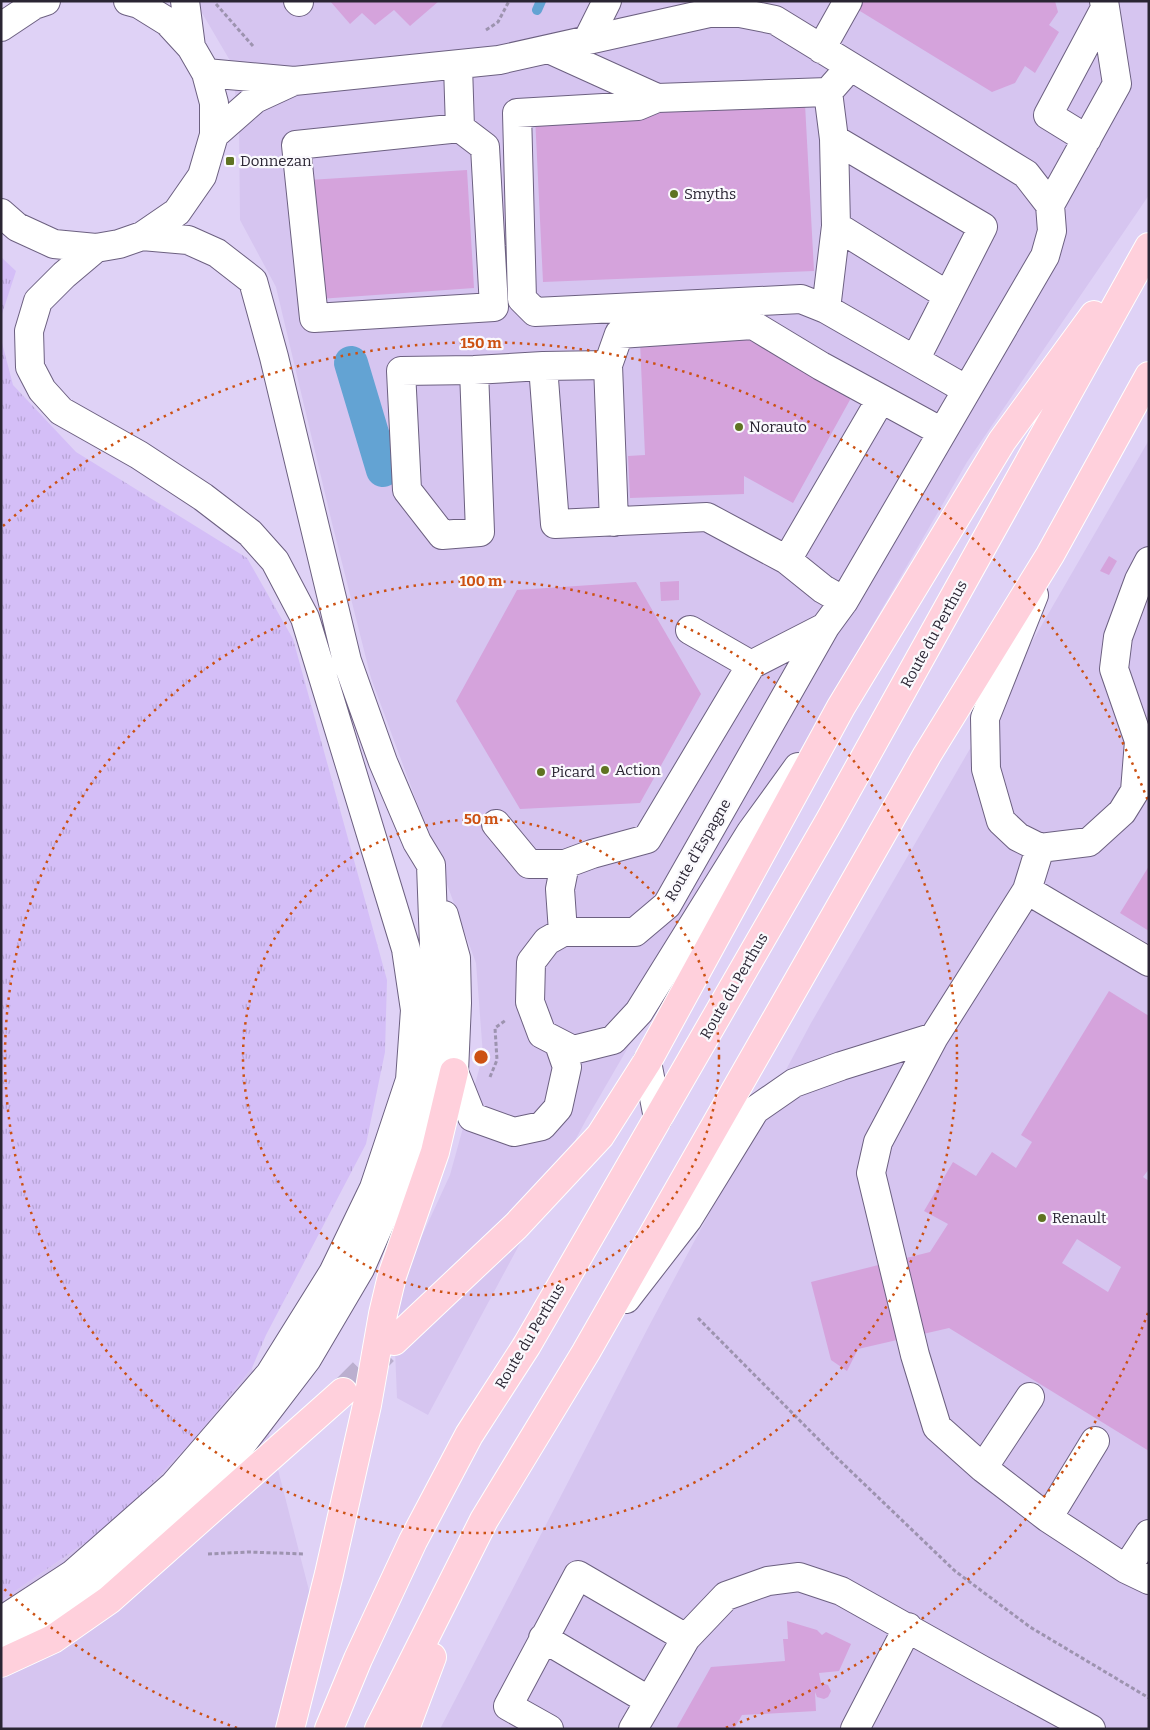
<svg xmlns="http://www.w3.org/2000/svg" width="1150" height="1730" font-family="Bitter,serif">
<defs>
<pattern id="grass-tufts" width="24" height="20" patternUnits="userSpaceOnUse" patternTransform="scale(1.25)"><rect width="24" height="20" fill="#d4bef7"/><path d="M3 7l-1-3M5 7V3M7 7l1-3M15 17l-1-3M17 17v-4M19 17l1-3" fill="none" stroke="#b6a3d4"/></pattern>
</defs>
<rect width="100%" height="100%" fill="#dfd2f6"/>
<!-- built -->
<path fill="#d6c5f0" d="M195 1H1149V195L967 462 586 1120 428 1415 397 1398 394 1325 415 1251 450 1175 483 1055 476 963 371 678 332 523 276 287 240 220 239 128 232 64Z
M1149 440V1729H440L649 1326 811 1023Z
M252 1368 313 1606 277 1729H1V1601L115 1522 195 1438Z"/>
<!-- grass -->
<path fill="url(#grass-tufts)" d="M1 257 16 271 1 317Z
M1 339 13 385 76 452 247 558 293 639 387 980 385 1052 366 1144 266 1335 252 1368 195 1438 115 1522 1 1601Z"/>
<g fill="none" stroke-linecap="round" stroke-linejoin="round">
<!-- stream -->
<path stroke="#63a3d3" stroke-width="10" d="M537 10 541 1"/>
<!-- canal -->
<path stroke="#63a3d3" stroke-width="34" d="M351 363 383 470"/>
</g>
<!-- building -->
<path fill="#d5a3dc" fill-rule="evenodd" d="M330 1H439L410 26 394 10 375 25 362 13 350 24Z
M859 1H1055L1058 12 1049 25 1059 32 1035 73 1025 66 1015 83 992 92 855 8Z
M805 104 814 271 543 282 535 116Z
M467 170 474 288 319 299 309 180Z
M742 336 851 398 793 503 744 476V494L630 498 628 456 645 455 640 342Z
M1109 556 1117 561 1109 575 1100 571Z
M679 581V600L661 601 660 582Z
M636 582 701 694 640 803 520 809 456 701 517 590Z
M1149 866V931L1120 913Z
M1109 991 1149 1016V1169L1143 1177 1149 1181V1451L949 1328 858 1349 847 1371 831 1360 811 1282 930 1252 948 1224 924 1211 953 1162 976 1176 992 1152 1016 1168 1032 1142 1021 1135ZM1077 1239 1121 1267 1108 1292 1062 1263Z
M787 1621 817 1630 822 1635 826 1632 851 1644 839 1671 819 1673 821 1683 828 1685 831 1691 828 1697 824 1699 817 1697 815 1692 816 1711 742 1715 734 1729H676L711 1667 785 1661 783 1639H788Z"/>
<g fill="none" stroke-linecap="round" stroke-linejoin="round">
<!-- major-tunnel -->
<path stroke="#bbafcf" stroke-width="28" stroke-dasharray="28 14" stroke-linecap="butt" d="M343 1392 384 1351"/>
<defs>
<path id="minor" d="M185 1 191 47
M298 1 299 2
M1 27 34 5 46 1
M588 39 607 1
M821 49 848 1
M551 50 657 98 828 92
M458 66 460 128
M850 67 828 92 834 139 836 226 826 309 967 390
M206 73 294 81 255 99 214 135
M294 81 499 60 709 13H740L775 20 1026 174 1050 205 1052 231 1045 256 844 601 825 627 667 905 635 932H563L547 941 531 962 530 1002 542 1034 573 1050 613 1040 639 1012 751 832 798 767
M657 98 638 106 517 113 522 299 535 312 801 299 826 309
M460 128 485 147 494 307 314 318 296 145Z
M834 139 983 227 915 360
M1087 139 1048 115 1104 10
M1050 205 1117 84 1104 1
M1 213 17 227 54 244 96 248 119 244 142 236 177 212 202 176 214 135V103L206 73 191 47 168 22 139 4 128 1
M836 226 947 295
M608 365 619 334 753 325 821 366 942 432
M474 370 480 532 442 535 407 490 401 371 474 370 543 366
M614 522 608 365 543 366 555 524 707 517 787 560 823 589 844 601
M787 560 881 399
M1034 595 985 718 986 769 1001 821 1018 837 1040 848 1089 842 1122 812 1135 791 1139 741 1114 669 1118 637 1139 580 1149 561
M690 630 751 665
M496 824 529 864H565
M1027 890 1149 962
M444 915 456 958 457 1003 454 1072 472 1117 514 1132 542 1126 558 1108 567 1067 559 1044
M563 932 560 889 565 864 592 854 647 839 751 665 825 627
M934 1037 878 1142 871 1173 915 1355 937 1427 983 1468 1048 1518 1126 1569 1149 1580
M647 1062 658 1118
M626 1299 688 1219 755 1110 794 1083 841 1066 934 1037 1027 890 1040 848
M983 1468 1030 1397
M1048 1518 1095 1441
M1126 1569 1149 1534
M1 1621 73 1574 174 1485 270 1374 333 1273 374 1188 410 1080 415 1010 406 949 305 618 275 561 250 533 203 497 139 455 61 411 42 390 30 367 29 331 38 301 64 275 96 248
M543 1638 648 1700
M1 1644 53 1614 107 1574 187 1503 232 1457 307 1359 360 1269 398 1182 430 1079 435 973 431 865 417 842 383 762 347 661 274 357 253 281 217 253 188 240 142 236
M549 1729 508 1706 578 1575 686 1638
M633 1729 686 1638 726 1596 768 1581 799 1577 841 1591 982 1670 1091 1729
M855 1729 908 1627"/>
<path id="major" d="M394 1341 516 1226 600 1136 647 1062 841 707 1002 441 1094 315
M1 1663 53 1639 109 1600 343 1392
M290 1729 329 1574 367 1405 383 1314 392 1276 435 1152 454 1072
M329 1729 358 1659 413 1541 469 1435 527 1345 830 820 1149 247
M379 1729 484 1520 586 1352 927 755 1050 555 1149 376
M405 1729 432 1657"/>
</defs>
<!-- minor casing -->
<use href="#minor" stroke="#6c6080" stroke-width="30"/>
<!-- major casing -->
<use href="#major" stroke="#fff" stroke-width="30"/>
<!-- path -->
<path stroke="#9d93af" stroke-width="3" stroke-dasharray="4 2.5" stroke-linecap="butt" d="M216 4 253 46
M486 30 498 22 509 1
M490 1077 497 1060 495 1028 506 1020
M698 1318 836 1457 955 1571 1030 1627 1149 1698
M208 1554 248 1552 304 1554"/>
<!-- minor -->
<use href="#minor" stroke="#fff" stroke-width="28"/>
<!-- major -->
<use href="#major" stroke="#ffd0dc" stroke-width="28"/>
</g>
<!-- distance rings -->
<g fill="none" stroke="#cc5112" stroke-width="2.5" stroke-dasharray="2.5 5">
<circle cx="481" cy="1057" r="238"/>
<circle cx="481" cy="1057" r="476"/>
<path d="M1148 1313A714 714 0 0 1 725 1728M237 1728A714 714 0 0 1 3 1588M3 526A714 714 0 0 1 1148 801"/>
</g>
<!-- markers -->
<g fill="#5f7322" stroke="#faf9fd" stroke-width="2">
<rect x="225" y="156" width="10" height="10" rx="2.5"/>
<circle cx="674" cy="194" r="5"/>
<circle cx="739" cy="427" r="5"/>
<circle cx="605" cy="770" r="5"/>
<circle cx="541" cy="772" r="5"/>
<circle cx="1042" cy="1218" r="5"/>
</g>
<g text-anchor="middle" stroke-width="4.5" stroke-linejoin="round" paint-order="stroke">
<!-- poi labels -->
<g font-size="15" fill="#2a2533" stroke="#faf9fd" text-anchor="start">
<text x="240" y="166">Donnezan</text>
<text x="684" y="199">Smyths</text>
<text x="749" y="432">Norauto</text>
<text x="615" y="775">Action</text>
<text x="551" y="777">Picard</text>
<text x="1052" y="1223">Renault</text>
</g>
<!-- street labels -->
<g font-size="15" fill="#2a2533" stroke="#faf9fd">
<text transform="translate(934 634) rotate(-61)" y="5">Route du Perthus</text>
<text transform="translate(698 850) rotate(-60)" y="5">Route d'Espagne</text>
<text transform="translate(734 986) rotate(-60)" y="5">Route du Perthus</text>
<text transform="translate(530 1336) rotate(-59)" y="5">Route du Perthus</text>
</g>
</g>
<circle cx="481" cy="1057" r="8" fill="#cc5112" stroke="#faf9fd" stroke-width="2.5"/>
<g font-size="15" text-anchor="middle" font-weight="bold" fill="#cc5112" stroke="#faf9fd" stroke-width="4.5" stroke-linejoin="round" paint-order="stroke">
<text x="481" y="348">150 m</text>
<text x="481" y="586">100 m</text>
<text x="481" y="824">50 m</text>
</g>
<!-- border -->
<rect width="1150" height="1730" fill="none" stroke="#2a2533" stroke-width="5"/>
</svg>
